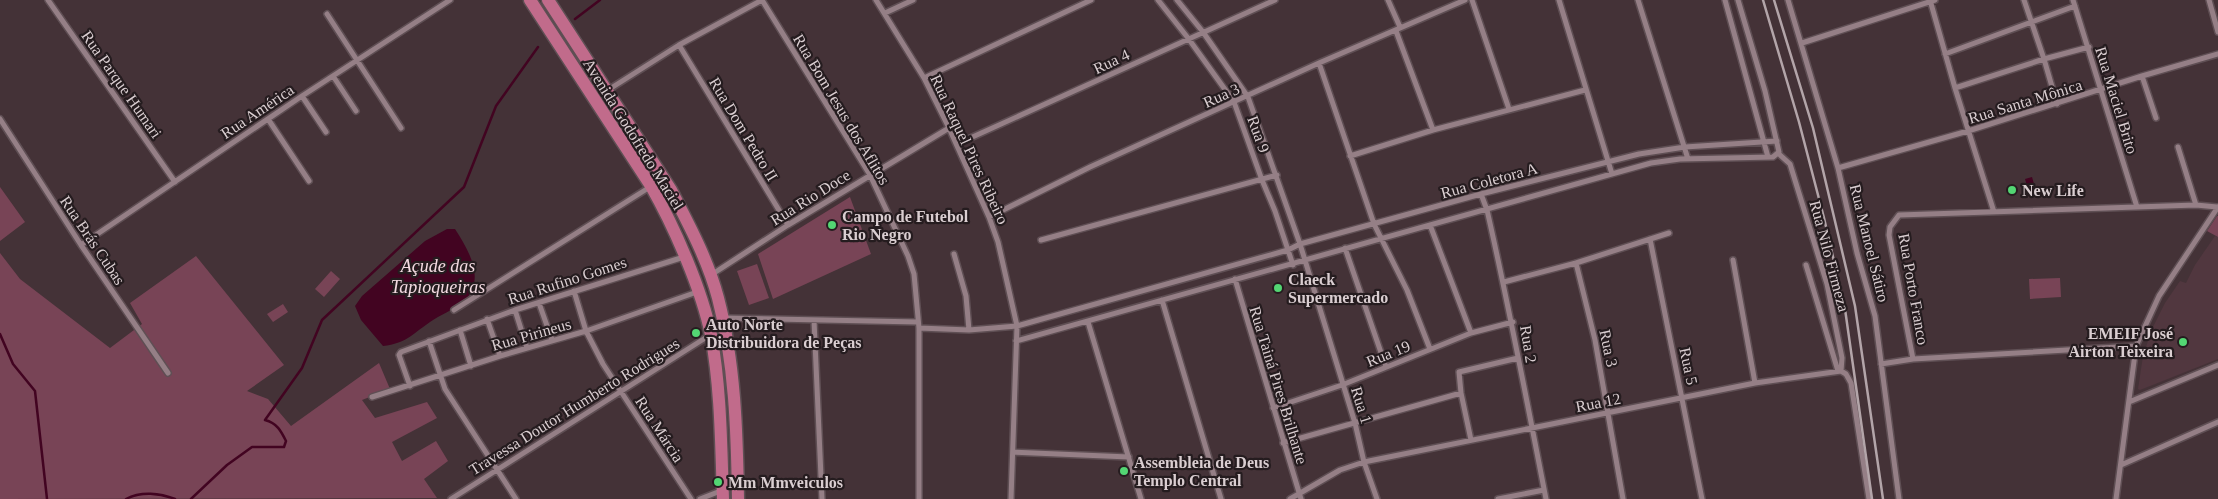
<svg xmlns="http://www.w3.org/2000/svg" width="2218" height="499" font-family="'Times New Roman',serif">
<rect width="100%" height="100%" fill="#443237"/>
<!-- built -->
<path fill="#51373f" d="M2215 236 2218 237V359L2140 390 2138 389 2143 356 2152 329 2165 303 2180 281 2186 283 2195 265Z"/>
<!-- green -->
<path fill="#784456" d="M0 187 25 222 0 241Z
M850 197 871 254 773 299 758 254Z
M2217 216H2218V237L2207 231Z
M0 253 20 279 110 348 142 324 130 303 196 256 284 365 247 391 268 399 291 426 379 363 390 389 362 400 375 418 427 402 437 418 392 442 402 461 436 441 448 461 424 479 437 498 0 499Z
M757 264 769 298 749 305 737 271Z
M331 271 340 279 324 297 315 289Z
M2060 278 2061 297 2030 299 2029 279Z
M283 304 288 312 273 322 267 314Z"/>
<!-- water -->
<path fill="#420421" d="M2032 177 2036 191 2029 193 2025 179Z
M447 229H455C469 251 487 280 463 302 453 310 440 315 430 322 411 335 407 343 383 346L361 320 355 306 362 296 425 241Z"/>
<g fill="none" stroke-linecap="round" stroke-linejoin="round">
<!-- stream -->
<path stroke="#420421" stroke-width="2.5" d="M575 19 600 0
M0 334 13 364 35 391 47 499
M126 499C141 491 160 493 175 499
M191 499 227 465 252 447H284L286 441C281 431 277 423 265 420L302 368 322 320 464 187 496 106 538 47"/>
<defs>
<path id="minor" d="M48 0 175 182
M762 0 870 175 908 256 914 274 919 328V499
M876 0 924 78 949 128 989 217 998 242 1017 326 1011 499
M1158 0 1188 38 1234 102 1262 180 1275 211 1293 265
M1177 0 1203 32 1248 97 1300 244 1355 423 1364 462 1377 499
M1388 0 1400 27
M1472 0 1509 109
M1559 0 1612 174
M1638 0 1688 159
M1725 0 1768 157
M1788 0 1838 168 1857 253 1875 316 1899 499
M1930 0 1955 88 1994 212
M2024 0 2044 59 2057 104
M2073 0 2137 207
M2209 0 2218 32
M885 13 913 0
M327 14 401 128
M1396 31 1433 130
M1802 43 1935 0
M679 45 788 225
M1945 54 2075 6
M1319 63 1374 224 1407 290 1430 349
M333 76 356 111
M2142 76 2156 118
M924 78 1091 0
M1955 88 2044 59 2089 47
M608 90 679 45 762 0
M302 96 326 132
M0 119 81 245 168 373
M268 119 309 181
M957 144 1275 0
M2178 147 2196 205
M1779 154 1790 164 1827 284 1842 358 1841 371
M1350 156 1433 130 1585 90
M1838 168 1968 131 2142 76 2218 54
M1481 194 1487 210C1509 306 1527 402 1546 499
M989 217 1090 167 1319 63 1465 0
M1430 225 1471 333
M1650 239 1702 499
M1041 240 1277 175
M81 245 302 96 450 0
M1345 248 1386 367
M954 254 966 296 969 330
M1733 260 1755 383
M1576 263 1595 340 1623 499
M1806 265 1838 371
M711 275 788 225 949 128
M1235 279 1301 499
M1504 282 1576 263 1669 233
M574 291 586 331 603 364 691 499
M1162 300 1221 499
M539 303 552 340
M454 310 650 187
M515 310 527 348
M724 318 918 322
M487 319 500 356
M814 320 822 499
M1088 322 1141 499
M919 328 969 330 1017 326 1288 250 1300 244 1481 194 1639 154 1685 147 1777 141
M460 330 471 366
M429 341 445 389 516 499
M1016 341 1651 163 1680 159 1773 157 1779 152 1765 91 1738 0
M1913 359 1889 235 1890 227 1899 215 2196 205 2217 207
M1881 364 1913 359 2136 346
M410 386 399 355 401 352 515 310 684 257
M372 397 500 356 586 331 697 292
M2129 402 2218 365
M1273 408 1342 385 1471 333 1513 322
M1471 440 1461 393 1459 372 1518 358
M1283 443 1461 393
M1013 452 1129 457
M2121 465 2218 422
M451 499 710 335
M700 499 723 490
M1290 499 1340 470 1364 462 1755 383 1841 371 1846 374 1851 383 1869 499
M1498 499 1544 490
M2116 499 2136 346 2159 296 2218 207"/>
<path id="primary" d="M530 0 651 186C674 226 702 290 711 335 721 389 721 444 723 499
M548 0 671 190C689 225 708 260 718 298 735 363 737 432 738 499"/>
</defs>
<!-- minor casing -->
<use href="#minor" stroke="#5f4f54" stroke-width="8"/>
<!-- primary casing -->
<use href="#primary" stroke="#5f4f54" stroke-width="15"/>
<!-- minor -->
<use href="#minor" stroke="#957f86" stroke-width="5"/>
<!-- primary -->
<use href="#primary" stroke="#c16b8b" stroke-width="12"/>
<!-- rail -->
<path stroke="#b3a5a9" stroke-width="2.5" d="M1763 0 1799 122 1824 218 1845 309 1872 499
M1774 0 1813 128 1855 306 1883 499"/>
</g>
<!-- markers -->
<g fill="#53d673" stroke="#251c1f" stroke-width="2">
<circle cx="2012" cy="190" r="5"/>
<circle cx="832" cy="225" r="5"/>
<circle cx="1278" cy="288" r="5"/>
<circle cx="696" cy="333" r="5"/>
<circle cx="2183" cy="342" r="5"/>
<circle cx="1124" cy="471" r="5"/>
<circle cx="718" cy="482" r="5"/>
</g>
<g text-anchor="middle" stroke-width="4.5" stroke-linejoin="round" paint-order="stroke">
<!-- street labels -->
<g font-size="16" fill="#daced1" stroke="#251c1f">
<text transform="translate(1111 61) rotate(-25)" y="6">Rua 4</text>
<text transform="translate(122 84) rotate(55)" y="6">Rua Parque Humari</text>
<text transform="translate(1221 95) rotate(-24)" y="6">Rua 3</text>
<text transform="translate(2117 100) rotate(73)" y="6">Rua Maciel Brito</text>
<text transform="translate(2025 101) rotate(-17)" y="6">Rua Santa Mônica</text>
<text transform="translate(842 109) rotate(59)" y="6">Rua Bom Jesus dos Aflitos</text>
<text transform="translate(257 111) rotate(-34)" y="6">Rua América</text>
<text transform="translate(744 129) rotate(59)" y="6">Rua Dom Pedro II</text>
<text transform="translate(634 134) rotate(58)" y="6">Avenida Godofredo Maciel</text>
<text transform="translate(1259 134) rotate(70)" y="6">Rua 9</text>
<text transform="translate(970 149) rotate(65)" y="6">Rua Raquel Pires Ribeiro</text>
<text transform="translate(1489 180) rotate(-15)" y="6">Rua Coletora A</text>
<text transform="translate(810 197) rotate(-32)" y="6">Rua Rio Doce</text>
<text transform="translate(93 240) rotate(56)" y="6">Rua Brás Cubas</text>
<text transform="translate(1870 243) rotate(76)" y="6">Rua Manoel Sátiro</text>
<text transform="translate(1830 256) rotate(75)" y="6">Rua Nilo Firmeza</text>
<text transform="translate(567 280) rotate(-18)" y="6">Rua Rufino Gomes</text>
<text transform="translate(1914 289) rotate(80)" y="6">Rua Porto Franco</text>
<text transform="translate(531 334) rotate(-16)" y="6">Rua Pirineus</text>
<text transform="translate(1529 344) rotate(81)" y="6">Rua 2</text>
<text transform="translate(1609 348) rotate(78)" y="6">Rua 3</text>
<text transform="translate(1388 353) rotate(-22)" y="6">Rua 19</text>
<text transform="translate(1689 366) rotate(78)" y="6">Rua 5</text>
<text transform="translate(1279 385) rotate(73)" y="6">Rua Tainá Pires Brilhante</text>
<text transform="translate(1598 402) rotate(-11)" y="6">Rua 12</text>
<text transform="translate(1362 405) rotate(73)" y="6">Rua 1</text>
<text transform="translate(574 406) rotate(-32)" y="6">Travessa Doutor Humberto Rodrigues</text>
<text transform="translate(660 429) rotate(57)" y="6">Rua Márcia</text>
</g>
<!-- poi labels -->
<g font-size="16" font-weight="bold" fill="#daced1" stroke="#251c1f" text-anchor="start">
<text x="2022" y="196">New Life</text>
<text x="842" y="222">Campo de Futebol<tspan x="842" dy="18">Rio Negro</tspan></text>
<text x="1288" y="285">Claeck<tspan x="1288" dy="18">Supermercado</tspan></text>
<text x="706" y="330">Auto Norte<tspan x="706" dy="18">Distribuidora de Peças</tspan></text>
<text x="2173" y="339" text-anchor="end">EMEIF José<tspan x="2173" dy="18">Airton Teixeira</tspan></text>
<text x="1134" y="468">Assembleia de Deus<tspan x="1134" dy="18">Templo Central</tspan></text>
<text x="728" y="488">Mm Mmveiculos</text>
</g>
<!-- water labels -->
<g font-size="18" font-style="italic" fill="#f3dae1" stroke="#251c1f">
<text x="438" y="272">Açude das<tspan x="438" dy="21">Tapioqueiras</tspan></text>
</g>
</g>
</svg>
